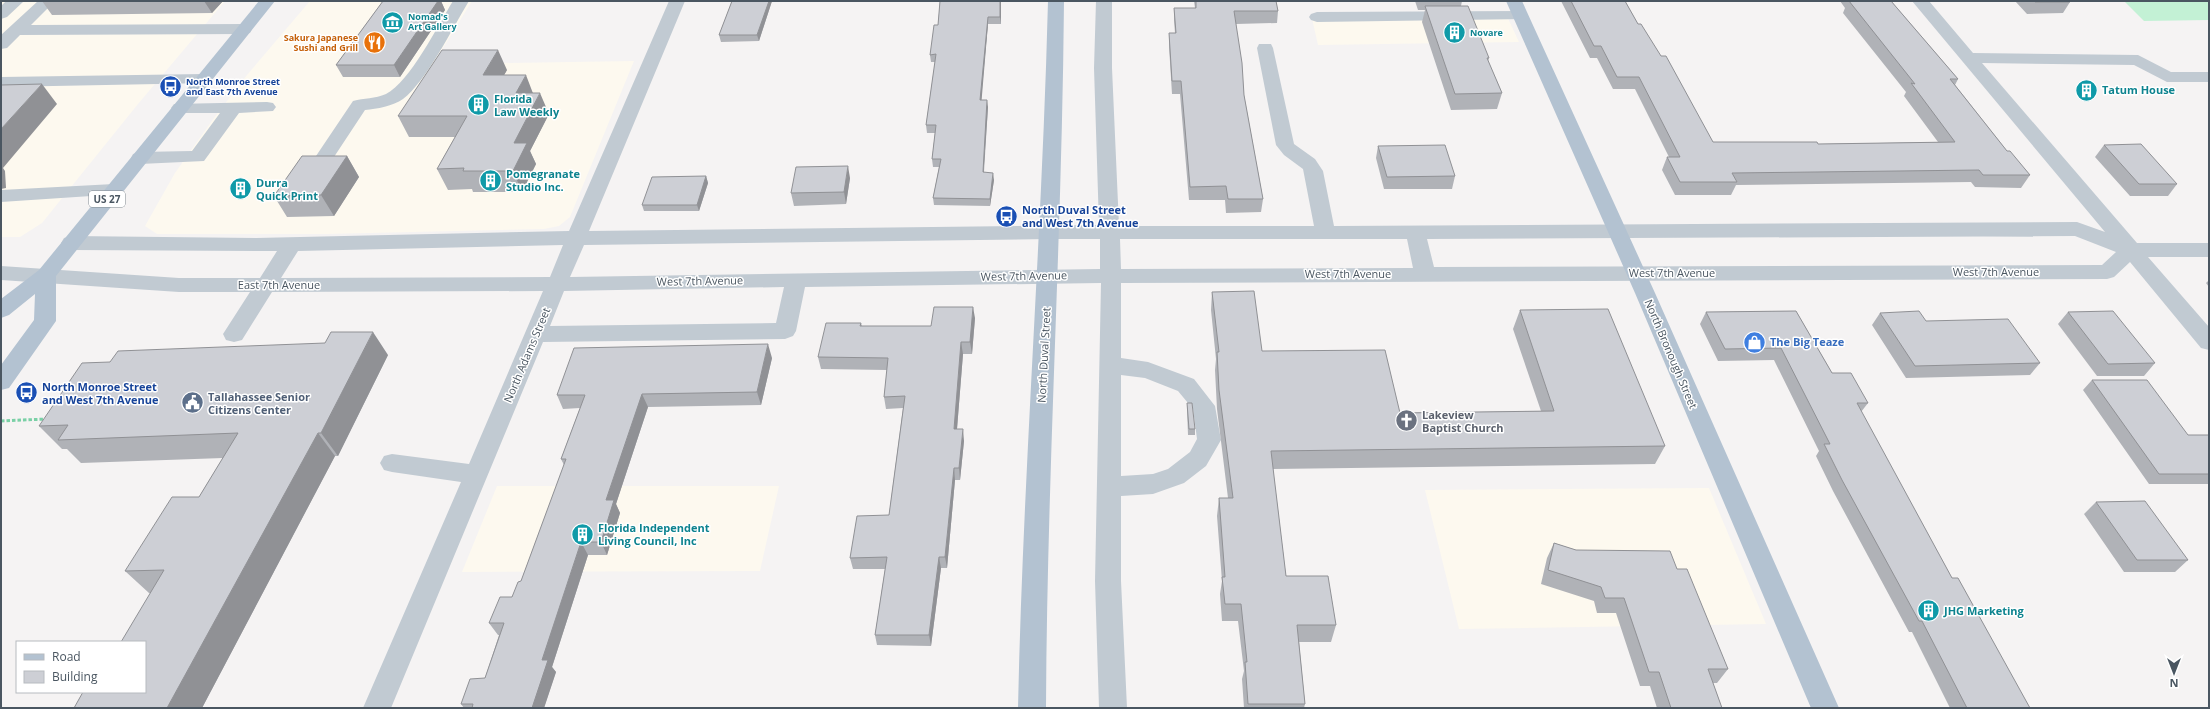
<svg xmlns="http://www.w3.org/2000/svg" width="2210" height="709" font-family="'Open Sans',sans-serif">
<rect width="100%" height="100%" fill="#f5f3f3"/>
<!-- commercial -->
<path fill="#fdf9ef" d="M1 1H225L138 104 42 223 20 237H1Z
M310 1H472L433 64 634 61 570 217 559 226 544 229 326 234H157L145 226 175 173 214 118 247 75Z
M1505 12 1519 42 1318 45 1311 14Z
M497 486H779L760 571 462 572Z
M1709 488 1766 624 1459 629 1425 490Z"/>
<!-- green -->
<path fill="#c3f1d5" d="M2124 1H2209V20L2144 21Z"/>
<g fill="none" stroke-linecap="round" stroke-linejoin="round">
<!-- path -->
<path stroke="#7ad0a6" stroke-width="3" stroke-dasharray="3.5 2" stroke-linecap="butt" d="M1 421 46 419"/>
<!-- minor -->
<path fill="#c1cad2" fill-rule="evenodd" d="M6 1H24L7 17 1 19V6Z
M38 1H55L31 25 244 24 250 25 252 29 250 33 244 34 20 35 7 48 1 49V35Z
M453 1H469C453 27 426 82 403 99 393 106 377 109 365 110L332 160 325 162 318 160 316 156 353 101C364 98 375 99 386 94 410 82 438 25 453 1Z
M669 1H685L589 231 1099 225 1094 68 1096 1H1112V68L1119 226H1314L1303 169 1284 155 1276 145 1257 48 1259 44H1271L1273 48 1294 144 1315 159 1323 171 1334 226 2077 222 2105 232 1912 1H1929L1973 53 2138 55 2171 72H2209V82H2167L2134 65 1982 63 2137 243H2209V257H2148L2209 327V350L2201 348 2130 262 2114 277 2107 279 1121 283V358L1148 362 1194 379 1215 406 1221 440 1206 466 1184 483 1153 494 1121 496V581L1127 708H1099L1095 581 1101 283 805 287 796 331 793 336 785 339 543 342 391 708H363L461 482 392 472 384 470 380 463 384 456 392 454 469 464 543 291 272 292 242 340 234 342 226 340 223 334 250 292H179L1 280V266L179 278H260L277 251 71 250 64 248 61 243 64 238 71 236 256 238 569 231ZM2075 236 2116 252 2102 265 1434 267 1427 239ZM1050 239H1100V269L570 277 584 245ZM1120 239H1407L1413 268 1121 269ZM563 245 550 277 281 278 298 251ZM784 287 776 323 550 326 564 291ZM1121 375 1145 378 1178 391 1193 409 1197 439 1190 452 1168 469 1153 474 1121 476Z
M1520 11 1526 13 1528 16 1526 19 1317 22 1311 20 1309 17 1311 14 1317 12Z
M204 74 210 75 213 79 210 83 1 87V77Z
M267 102 273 103 276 107 273 111 239 113 204 161 140 164 133 162 131 158 133 154 140 152 192 151 220 113H180L174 112 171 108 174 104Z
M114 184 121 186 124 190 121 194 1 202V190Z"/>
<!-- major -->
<path fill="#b3c2d1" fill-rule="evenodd" d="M259 1H275L56 276V321L9 388 1 390V365L34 320 35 294 9 315 1 318V299L39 270Z
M1048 1H1064C1062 237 1047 472 1046 708H1018C1023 472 1042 237 1048 1Z
M1506 1H1522L1655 293 1839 708H1811L1635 293Z"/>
</g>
<!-- wall -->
<path fill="#b0b2b7" d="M42 1H223L212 13 52 15Z
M383 1H441L445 10 400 77H343L336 65Z
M732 1H772L759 41 721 42 719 35Z
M940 1H1001V24H988L981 100 988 107 984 172 994 180 990 206 934 205 933 198 939 167H933L932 159 935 133H927L926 125 935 62H931L930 55 938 25Z
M1194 1H1276L1278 11 1277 23 1236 24 1244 95 1263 199 1261 212 1226 213 1225 200H1189L1180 94H1172L1169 46V33H1175L1174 20V8H1195Z
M1415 1H1462L1461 6 1489 58 1488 61 1502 93 1497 109 1451 110 1422 22 1425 10H1418Z
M1561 1H1625L1638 24 1713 142 1818 144 1938 142 1904 96 1906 92 1843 13 1845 8 1840 1H1891L1958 79 1955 85 2007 151 2030 175 2021 188 1975 187 1971 182 1736 185 1731 195H1675L1662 170 1667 157H1669L1635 89H1613L1597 58H1590Z
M2015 1H2070V2L2063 13 2027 14Z
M507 70 504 75 533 93 549 114 530 151 536 164 522 192H473L472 189 448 190 437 169 455 137H409L398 116Z
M2104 145 2177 184 2168 196H2130L2095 157Z
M1378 146 1455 176 1452 189H1384L1376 158Z
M347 156 359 177 334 216 287 217 274 196Z
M706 176 708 183 699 211H644L642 205Z
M850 178 846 204 794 206 791 193Z
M2209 280V287L2206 283Z
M1212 292 1262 351 1400 413 1541 411 1513 329 1520 310 1665 446 1655 464 1273 469 1286 576 1336 625 1331 642H1299L1305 704 1304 708H1244L1242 679 1244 671 1238 621H1222L1220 594 1222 581 1217 516 1219 498H1228L1217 409 1215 370 1216 359 1211 310Z
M1796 311 1832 373 1868 403 1861 412 1952 578 2030 708H1950L1912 632H1909L1833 491 1816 456 1819 451 1774 360 1718 361 1700 324 1706 312Z
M2068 312 2155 363 2144 376H2097L2058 324Z
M1880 313 1926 321 2040 363 2030 375 1906 378 1872 325Z
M975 318 972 354H963L957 429 964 441 960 480H955L947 568H941L931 646 877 645 875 635 885 569H853L850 558 889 515 903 408 886 409 884 397 887 370 821 369 818 357 861 323 862 326H931Z
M388 355 338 456H335L202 708H74L145 692 150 593H149L125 571 199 497 223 458 81 463 67 449H62L39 426 110 362Z
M772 358 761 405 648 407 616 504 620 513 607 555H588L552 667 556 672 544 708H464L461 704 485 678 499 635H498L489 623 512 597 521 581 564 465 561 459 580 408 563 409 557 395Z
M2092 380 2188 435H2209V484H2149L2083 390Z
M1187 403 1195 429V435H1188L1187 409Z
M2096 502 2188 560 2175 572H2124L2084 514Z
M1554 543 1576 550 1677 569 1728 669 1717 683H1713L1722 708H1657L1650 686H1640L1616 613H1597L1594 601 1541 584 1547 558Z"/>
<!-- shaded-wall -->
<path fill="#909195" d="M204 1H223L212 13Z
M438 1H441L445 10 400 77 394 65Z
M769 1H772L759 41 757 35Z
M1000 1H1001V24L1000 17Z
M988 17V24L981 107 980 100Z
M498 50 507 70 492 96 483 75Z
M526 75 534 96 516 93Z
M42 84 57 104 3 168 5 171 6 188 1 189V129Z
M540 93 549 114 530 151 536 164 522 192 513 171 514 143Z
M987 100 988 107 983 180V172Z
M347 156 359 177 334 216 321 195Z
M848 166 850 178 846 204 844 192Z
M993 173 994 180 990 206V199Z
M706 176 708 183 699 211 697 205Z
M973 307 975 318 972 354 970 342Z
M373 332 388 355 338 456 321 433Z
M961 342 963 354 956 441 954 429Z
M768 344 772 358 761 405 757 392Z
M642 394 648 407 616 504 620 513 607 555 601 542 606 500Z
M963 429 964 441 960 480 959 468Z
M318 433 335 456 202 708H167Z
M954 468 955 480 947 568 945 557Z
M581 542 588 555 552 667 556 672 544 708H532L542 660Z
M939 557 941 568 931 646 929 635Z"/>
<!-- building -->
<path fill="#cdcfd5" stroke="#909195" d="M383 1H438L394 65H336Z
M732 1H769L757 35H719Z
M940 1H1000V17H988L980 100H987L983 172 993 173 990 199 933 198 941 159H932L936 125H926L936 54 930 55 934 25H938Z
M1196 1H1276L1278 11H1234L1242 63 1244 95 1263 199H1228L1226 186 1190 187 1181 81H1172L1169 33H1176L1174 8H1196Z
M1571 1H1625L1638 24H1641L1661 56H1666L1713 142H1817L1818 144 1955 142 1911 83 1915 84 1849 1H1891L1958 79H1950L2007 151H2010L2030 175H1983L1979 170 1732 173 1737 182H1680L1667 157H1680L1639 77H1617L1601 46H1594Z
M2034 1H2070V2H2035Z
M1425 6H1468L1489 58H1487L1502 93 1455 94Z
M442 50H498L483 75H526L516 93H540L514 143H527L513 171H463L464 168 437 169 467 116H398Z
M42 84 1 129V85Z
M2141 144 2177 184H2139L2104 145Z
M1445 145 1455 176 1387 177 1378 146Z
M302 156H347L321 195 274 196Z
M848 166 844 192 791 193 796 167Z
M706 176 697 205H642L652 177Z
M1254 291 1262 351 1385 350 1400 413 1554 411 1520 310 1608 309 1665 446 1271 451 1286 576H1328L1336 625H1297L1305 704H1248L1245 662H1247L1241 604H1225L1222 577H1225L1219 498H1233L1219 390 1217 352H1219L1212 292Z
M934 307H973L970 342H961L954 429H963L959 468H954L945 557H939L929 635H875L887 557 850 558 857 516 889 515 905 396 884 397 888 358 818 357 826 323H861L860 326H931Z
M1796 311 1832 373H1851L1868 403H1857L1952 578H1958L2030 708H1967L1922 621H1919L1842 480 1824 444H1830L1781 348 1725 349 1706 312Z
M1919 311 1926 321 2008 319 2040 363 1915 366 1880 313Z
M2113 311 2155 363 2108 364 2068 312Z
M331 332H373L321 433H318L167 708H74L83 692H145V642H121L164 570 125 571 172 497H199L238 433 58 440 68 425 39 426 82 363 110 362 118 351 325 343Z
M768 344 757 392 642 394 606 500H614L601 542H581L542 660H548L532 708H472L473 704H461L470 679 485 678 504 623H489L500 597H512L518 582 521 581 566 459H561L585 395H557L574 348Z
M2092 380H2147L2188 435H2209V474H2159Z
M1187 403H1192L1195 429H1189Z
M2145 501 2188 560H2137L2096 502Z
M1554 543 1576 550 1670 551 1677 569H1687L1728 669H1708L1722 708H1671L1659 672H1649L1624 598H1605L1601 587 1548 570Z"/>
<!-- icons -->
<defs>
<symbol id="museum-disc" viewBox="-11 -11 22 22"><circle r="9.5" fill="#0f9aa8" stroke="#fff"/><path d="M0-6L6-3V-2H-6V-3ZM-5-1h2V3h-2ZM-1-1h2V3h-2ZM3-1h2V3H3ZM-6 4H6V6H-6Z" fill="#fff"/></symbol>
<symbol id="building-disc" viewBox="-11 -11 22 22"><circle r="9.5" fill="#0f9aa8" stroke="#fff"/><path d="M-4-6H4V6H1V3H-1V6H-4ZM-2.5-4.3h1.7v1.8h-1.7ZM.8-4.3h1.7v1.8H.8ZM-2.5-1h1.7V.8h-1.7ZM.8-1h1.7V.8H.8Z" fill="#fff"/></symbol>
<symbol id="restaurant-disc" viewBox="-11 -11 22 22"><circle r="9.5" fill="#e8710a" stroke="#fff"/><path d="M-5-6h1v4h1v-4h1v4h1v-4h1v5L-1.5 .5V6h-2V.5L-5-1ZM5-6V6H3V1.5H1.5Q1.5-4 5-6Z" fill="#fff"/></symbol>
<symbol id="bus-disc" viewBox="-11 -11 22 22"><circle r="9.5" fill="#1a4fb4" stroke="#fff"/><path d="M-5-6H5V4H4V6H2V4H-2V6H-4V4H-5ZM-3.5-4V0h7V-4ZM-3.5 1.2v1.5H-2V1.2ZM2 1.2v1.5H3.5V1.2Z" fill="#fff"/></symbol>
<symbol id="shop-disc" viewBox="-11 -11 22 22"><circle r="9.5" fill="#3f7fe0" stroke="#fff"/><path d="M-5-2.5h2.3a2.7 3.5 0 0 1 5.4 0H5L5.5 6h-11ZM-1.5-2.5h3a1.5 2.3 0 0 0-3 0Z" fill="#fff"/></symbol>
<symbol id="civic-disc" viewBox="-11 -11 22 22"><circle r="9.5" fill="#5c6f8a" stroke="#fff"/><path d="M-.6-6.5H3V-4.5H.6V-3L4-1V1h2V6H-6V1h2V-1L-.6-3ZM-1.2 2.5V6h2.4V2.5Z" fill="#fff"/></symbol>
<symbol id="church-disc" viewBox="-11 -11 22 22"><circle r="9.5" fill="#6b7280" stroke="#fff"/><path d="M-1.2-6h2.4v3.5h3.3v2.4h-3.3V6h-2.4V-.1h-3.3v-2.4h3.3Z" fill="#fff"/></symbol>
</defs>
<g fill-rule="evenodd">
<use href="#museum-disc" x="380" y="10" width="25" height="25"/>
<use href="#building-disc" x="1442" y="20" width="25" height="25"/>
<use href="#restaurant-disc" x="362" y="30" width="25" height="25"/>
<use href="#bus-disc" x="158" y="74" width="25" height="25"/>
<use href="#building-disc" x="2074" y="78" width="25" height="25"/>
<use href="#building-disc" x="466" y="92" width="25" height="25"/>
<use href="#building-disc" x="478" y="168" width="25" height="25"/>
<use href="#building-disc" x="228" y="176" width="25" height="25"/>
<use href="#bus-disc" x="994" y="204" width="25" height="25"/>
<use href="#shop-disc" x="1742" y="330" width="25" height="25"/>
<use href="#bus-disc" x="14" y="380" width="25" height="25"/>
<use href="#civic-disc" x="180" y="390" width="25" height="25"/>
<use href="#church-disc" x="1394" y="408" width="25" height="25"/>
<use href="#building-disc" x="570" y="522" width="25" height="25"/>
<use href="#building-disc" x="1916" y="598" width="25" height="25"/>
</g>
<g text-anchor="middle" stroke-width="3" stroke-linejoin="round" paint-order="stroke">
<!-- far-culture labels -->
<g font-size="9" font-weight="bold" fill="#0d838f" stroke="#fff" text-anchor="start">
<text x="408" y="20">Nomad's<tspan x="408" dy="10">Art Gallery</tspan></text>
<text x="1470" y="36">Novare</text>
</g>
<!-- far-food labels -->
<g font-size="9" font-weight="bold" fill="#c56008" stroke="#fff" text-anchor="end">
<text x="358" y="41">Sakura Japanese<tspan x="358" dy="10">Sushi and Grill</tspan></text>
</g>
<!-- far-transit labels -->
<g font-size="9" font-weight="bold" fill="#164399" stroke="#fff" text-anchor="start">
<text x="186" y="85">North Monroe Street<tspan x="186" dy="10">and East 7th Avenue</tspan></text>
</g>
<!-- shield labels -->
<rect fill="#fff" stroke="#808990" stroke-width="1" x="89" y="191" width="36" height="16" rx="3"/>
<g font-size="10" font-weight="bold" fill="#4a5661">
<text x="107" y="203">US 27</text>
</g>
<!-- culture labels -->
<g font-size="11" font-weight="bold" fill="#0d838f" stroke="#fff" text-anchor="start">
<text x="2102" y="94">Tatum House</text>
<text x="494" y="103">Florida<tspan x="494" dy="13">Law Weekly</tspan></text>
<text x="506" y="178">Pomegranate<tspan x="506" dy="13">Studio Inc.</tspan></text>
<text x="256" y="187">Durra<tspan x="256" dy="13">Quick Print</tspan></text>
<text x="598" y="532">Florida Independent<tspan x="598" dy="13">Living Council, Inc</tspan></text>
<text x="1944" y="615">JHG Marketing</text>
</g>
<!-- transit labels -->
<g font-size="11" font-weight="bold" fill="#164399" stroke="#fff" text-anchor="start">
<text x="1022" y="214">North Duval Street<tspan x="1022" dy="13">and West 7th Avenue</tspan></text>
<text x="42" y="391">North Monroe Street<tspan x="42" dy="13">and West 7th Avenue</tspan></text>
</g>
<!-- street labels -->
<g font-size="11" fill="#4a5661" stroke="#fff">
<text x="1996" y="276">West 7th Avenue</text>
<text x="1672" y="277">West 7th Avenue</text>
<text x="1348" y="278">West 7th Avenue</text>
<text transform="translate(1024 276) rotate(-1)" y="4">West 7th Avenue</text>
<text transform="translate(700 281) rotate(-1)" y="4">West 7th Avenue</text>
<text x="279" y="289">East 7th Avenue</text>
<text transform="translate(1671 354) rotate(67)" y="4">North Bronough Street</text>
<text transform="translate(527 355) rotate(-67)" y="4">North Adams Street</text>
<text transform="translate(1044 355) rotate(-87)" y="4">North Duval Street</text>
</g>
<!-- shop labels -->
<g font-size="11" font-weight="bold" fill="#366cbe" stroke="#fff" text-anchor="start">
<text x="1770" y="346">The Big Teaze</text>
</g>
<!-- service labels -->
<g font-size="11" font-weight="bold" fill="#4e5e75" stroke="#fff" text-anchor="start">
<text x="208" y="401">Tallahassee Senior<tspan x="208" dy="13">Citizens Center</tspan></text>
</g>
<!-- worship labels -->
<g font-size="11" font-weight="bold" fill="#5b616d" stroke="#fff" text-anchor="start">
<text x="1422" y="419">Lakeview<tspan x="1422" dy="13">Baptist Church</tspan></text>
</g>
</g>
<!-- border -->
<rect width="2210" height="709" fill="none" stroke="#4a5661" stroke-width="4"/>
<!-- legend -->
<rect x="16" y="641" width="130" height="52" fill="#ffffff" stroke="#b7bbc0"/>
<rect x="24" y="654" width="20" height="6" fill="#b3c2d1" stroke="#b7bbc0"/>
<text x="52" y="661" font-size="12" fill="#4a5661">Road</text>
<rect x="24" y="671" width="20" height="12" fill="#cdcfd5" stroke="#b7bbc0"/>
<text x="52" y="681" font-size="12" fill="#4a5661">Building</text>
<!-- north arrow -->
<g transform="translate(2174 673) rotate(180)" stroke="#ffffff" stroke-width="3" paint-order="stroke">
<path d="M0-3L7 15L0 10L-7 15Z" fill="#4a5661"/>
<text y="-6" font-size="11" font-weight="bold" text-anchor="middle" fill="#4a5661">N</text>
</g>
</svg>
